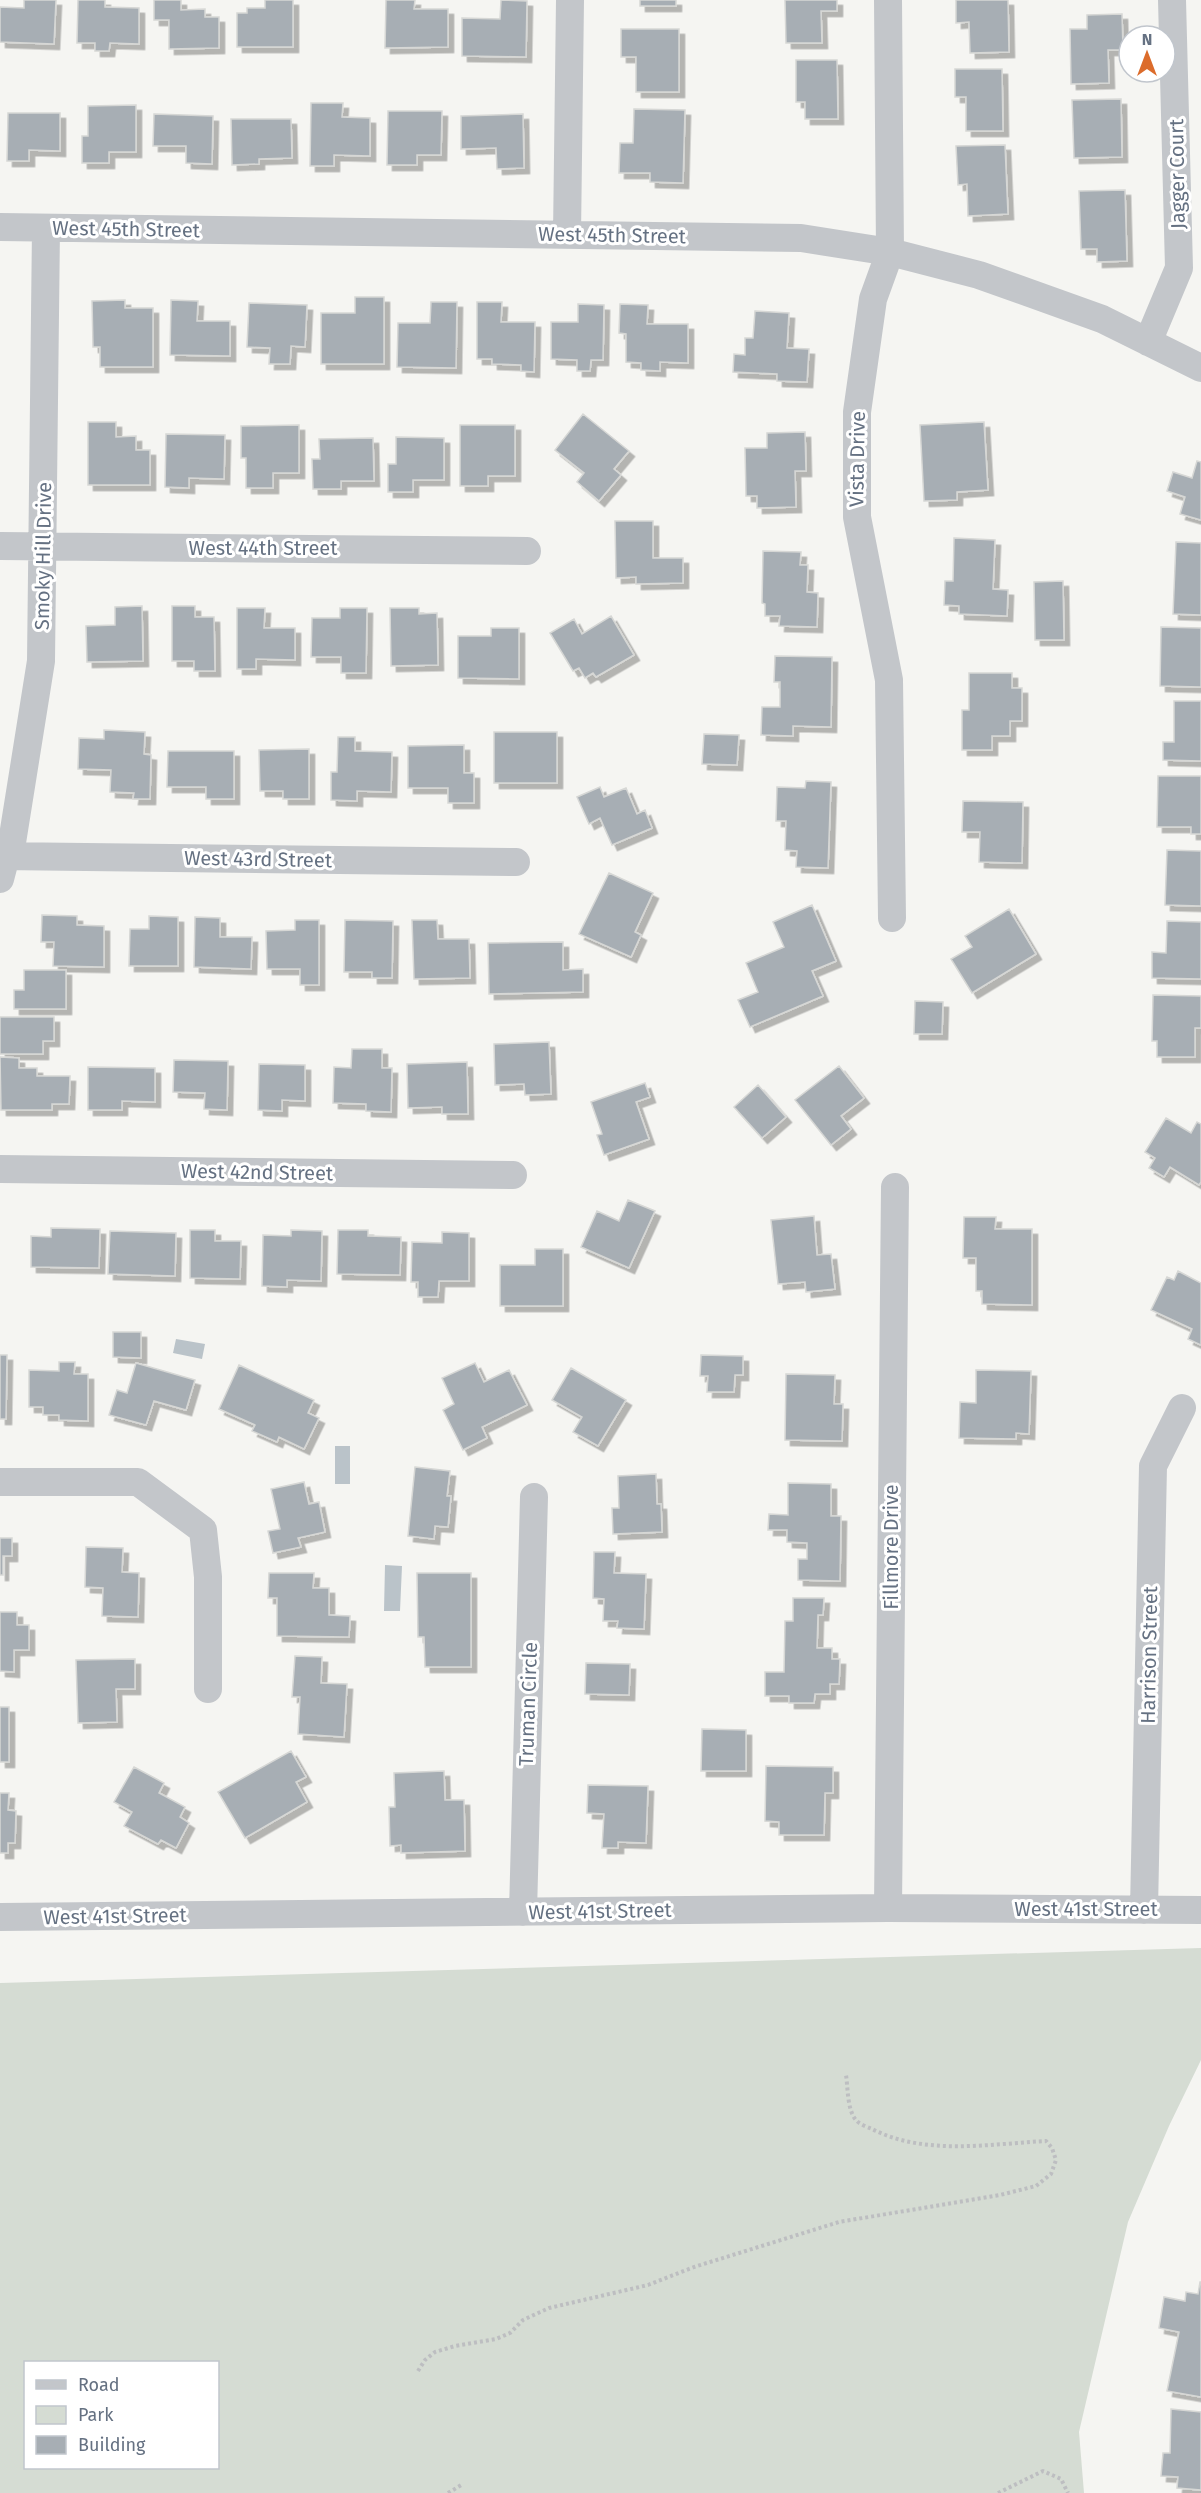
<svg xmlns="http://www.w3.org/2000/svg" width="1201" height="2493" font-family="'Fira Sans',sans-serif">
<defs>
<filter id="shadow"><feDropShadow dx="5.5" dy="5.5" stdDeviation="0" flood-color="#0004"/></filter>
</defs>
<rect width="100%" height="100%" fill="#f5f5f2"/>
<!-- green -->
<path fill="#d5dcd3" fill-rule="evenodd" d="M1201 1948V2060L1169 2126 1128 2222 1079 2432 1084 2493H0V1983ZM26 2362H218V2468H26Z"/>
<!-- water -->
<path fill="#bac3c9" d="M176 1339 205 1344 202 1359 173 1353Z
M335 1446H350V1484H335Z
M385 1565 402 1566 400 1611H384Z"/>
<!-- building -->
<path fill="#a7aeb4" stroke="#d6d7d5" stroke-width="1.5" filter="url(#shadow)" d="M24 0H56L54 44 0 42V7L24 8Z
M78 0H105V7L139 8V44L110 43 109 51H95V43H77Z
M154 0H181V10L205 9V17H219V48L169 49V20H154Z
M265 0H293V47H237V13H247V8H265Z
M386 0H415L414 9H448V47L385 48Z
M501 0 527 1 526 57 462 56V18L500 19Z
M640 0H676V6H640Z
M785 0H837V11H821L822 43H786Z
M956 0H1008L1009 52 970 53 969 22 956 23Z
M1122 14 1123 50H1108L1109 83 1071 84 1070 29H1087V15Z
M621 29H679V92H636V57H621Z
M796 60H837L838 119H805V102H796Z
M955 69H1002L1003 131H966V97H955Z
M1121 99 1122 157 1074 158 1072 100Z
M311 103H343L342 117 370 118V156L334 155V166H310Z
M136 105V152H109V163H82V136H88V106Z
M634 109 685 110 683 183 650 182V173H619L620 143H633Z
M388 111H442L441 155H417V165H387Z
M8 113H60V151L29 150V161H7Z
M154 114 213 116 212 164 186 163V146H153Z
M523 114 524 168 497 169 496 148 461 149V116Z
M231 119H291L292 158 259 159V164L232 165Z
M1005 145 1008 214 968 216 967 184 958 185 956 146Z
M1125 190 1127 261 1097 262V249H1081L1079 191Z
M355 297H384V364H321V313H355Z
M125 300V308H153V367H100V347H93L92 301Z
M171 300 198 301 197 321H230V356L170 355Z
M431 302H457L456 368 397 367 398 323H430Z
M477 302H502L501 322H535L534 372 521 371V365L492 364V359H477Z
M249 303 307 305 305 347 291 346 290 364H269L270 348 247 347Z
M578 304 604 305 603 360H591L590 371H577V360L551 359V322H578Z
M620 304 648 305 647 324H688V363L660 362V371L641 370V363L626 362V334L619 333Z
M755 311 789 313 787 348 809 349 807 382 777 381V374L733 372 734 354 745 355V338H753Z
M583 414 629 451 614 469 621 475 599 501 577 482 584 473 555 450Z
M88 422H116V437L136 436V450H150V485H88Z
M984 422 988 490 957 492V500L924 501 920 425Z
M299 425V473H273V488H246V458H241V426Z
M460 425H515V476H488V486H460Z
M805 432 806 471H795L796 507 757 508V496H746L745 448H767V433Z
M166 434 225 435 224 479 189 478V488L165 487Z
M396 437 444 438V480H413V492H388V464H396Z
M373 438 374 481H341V489H313L312 459H320L319 439Z
M1197 461 1201 462V520L1180 514 1185 497 1167 491 1173 472 1192 478Z
M615 521H653V558H683V583L636 584V577L616 578Z
M954 538 995 540 993 589 1008 590 1007 616 959 614V606L944 605 945 581H953Z
M1176 542 1201 543V615L1173 614Z
M763 551 801 552 800 565H808L807 592 818 593 817 627 779 626 780 616H765V604L762 603Z
M1063 581 1064 640H1035L1034 582Z
M142 606 143 661 87 662 86 626 115 625V607Z
M172 606H195V617H214L215 671H194V661H172Z
M237 608H265L264 628H295V660L256 659V669H237Z
M340 608H367L366 673H341V657H311L312 618H340Z
M390 608H419V614L437 613 438 665 391 666Z
M611 616 634 655 596 677 593 673 585 678 579 668 573 671 550 633 574 619 582 634Z
M1161 627 1201 628V687L1160 686Z
M491 628H519V679L458 678V636H491Z
M775 656 832 657 831 727 793 726V736L761 735 762 707H780V682H774Z
M969 673H1012V688H1022V721H1010V736H992V750H962V710H969Z
M1174 701H1201V761L1163 760V742H1174Z
M104 730 145 732 144 754 151 755 150 799H133L134 793 110 792 111 770 78 769 79 738 104 739Z
M494 732H557V783H494Z
M704 734 739 735 737 765 702 764Z
M338 737H355V751L392 752 391 792 357 791V801L331 800V772H337Z
M464 745V773H474V803H448V788H408V746Z
M309 749V799H283V791H260L259 750Z
M168 751H234V799H206V787H167Z
M1158 776H1201V834H1191V827H1157Z
M806 781 831 782 828 868 796 867 797 851 785 850 786 821H776L777 787 805 788Z
M600 787 604 797 626 788 637 814 645 810 652 828 612 845 600 818 589 824 577 797Z
M963 801 1023 802 1022 863 979 862 980 832H962Z
M1167 850 1201 851V906L1165 905Z
M609 873 653 893 635 932 641 935 631 957 579 934Z
M812 905 836 961 812 971 823 996 750 1027 738 1000 758 992 746 963 784 947 773 922Z
M1009 909 1036 954 972 993 951 959 972 947 965 936Z
M42 915 77 916V925L104 926V967L53 966 54 942H41Z
M149 916 178 917V966H129L130 929H149Z
M195 917 220 918V937H252L251 969 194 967Z
M295 920H319V985H300V969H267L266 931 295 930Z
M345 920 393 921 392 978H372V972H344Z
M412 920H437L438 939H469L470 978 414 979Z
M1167 921 1201 922V979L1152 978V952L1166 953Z
M563 942V970L583 969V992L489 994 488 943Z
M24 970H66V1009H14V990H24Z
M1153 995 1201 996V1028H1195V1057H1157V1041H1152Z
M915 1001 943 1002 942 1034H914Z
M0 1017H54V1041H43V1054H0Z
M549 1042 551 1094 525 1095 524 1084 495 1085 494 1044Z
M352 1049H382V1068H392L391 1112 366 1111V1104L333 1103 334 1067 351 1068Z
M0 1057 19 1058V1068H37V1076H70L69 1104H52V1110H1Z
M174 1060 228 1061 227 1110 204 1109 205 1093 173 1092Z
M467 1062 468 1114H442V1107L408 1108 407 1064Z
M259 1064 305 1065V1101L282 1100V1111L258 1110Z
M839 1066 864 1098 841 1116 851 1129 831 1145 795 1100Z
M88 1067 155 1068V1102L122 1101V1110H88Z
M645 1083 650 1097 636 1102 649 1139 604 1155 597 1135 602 1134 591 1102Z
M758 1085 786 1117 762 1138 734 1107Z
M1166 1118 1191 1133 1197 1122 1201 1124V1182L1199 1185 1170 1167 1164 1177 1149 1168 1155 1158 1145 1152Z
M628 1200 655 1211 629 1268 581 1247 597 1211 619 1221Z
M814 1216 817 1255 831 1254 835 1289 806 1292 805 1282 778 1284 771 1220Z
M964 1217H996L995 1229H1032V1305L982 1304V1291H976V1258H963Z
M51 1228 100 1229 99 1268 31 1267V1236L51 1237Z
M190 1230H215V1241H241L240 1279 190 1278Z
M291 1230 322 1231 321 1281 287 1280V1287L262 1286 263 1235 291 1236Z
M338 1230H368V1236L401 1237 400 1275 337 1274Z
M110 1231 176 1233 175 1276 108 1274Z
M442 1232 469 1233V1281H439L438 1297H418V1282H411L412 1242 442 1243Z
M535 1249H563V1306H500V1265H535Z
M1178 1271 1201 1283V1345L1188 1339 1192 1329 1151 1310 1167 1277 1174 1280Z
M113 1332H141V1358L113 1357Z
M0 1355H7L6 1419H0Z
M701 1355 743 1356V1375H735L734 1392H707L708 1376H700Z
M59 1362H75L74 1374H88V1421L59 1420V1415H43V1407H29V1370L59 1371Z
M136 1363 195 1380 186 1410 154 1401 146 1425 109 1415 117 1390 127 1393Z
M475 1363 484 1382 509 1370 527 1405 482 1427 487 1438 463 1450 443 1410 454 1404 442 1378Z
M239 1365 314 1400 308 1413 319 1418 304 1449 279 1437 277 1442 252 1431 255 1425 219 1409Z
M571 1368 626 1400 598 1446 573 1432 582 1417 552 1400Z
M976 1370 1031 1371 1029 1434 1016 1433V1439L959 1438 960 1402 976 1403Z
M786 1374 835 1375 834 1404H843L842 1441 785 1440Z
M415 1467 450 1471 447 1496H451L448 1527 435 1526 434 1539 408 1536Z
M656 1474 657 1504H661L662 1532 613 1534 612 1508H619L618 1476Z
M304 1482 309 1504 319 1502 325 1532 298 1538 301 1547 273 1553 268 1531 280 1529 271 1489Z
M788 1483 831 1484V1516H841L840 1581 798 1580V1559H807V1543L787 1542V1530H768L769 1514 788 1515Z
M0 1538H12V1556H3V1575H0Z
M86 1547 123 1548 122 1572 139 1573 138 1617 102 1616 103 1588 85 1587Z
M594 1552H615L614 1573 646 1574 644 1629 617 1628 618 1621H603L604 1599 593 1598Z
M269 1573H314L313 1588H329V1615L350 1616 349 1637 277 1636V1598H268Z
M417 1573H471V1667H425L424 1637H418Z
M793 1598H824L823 1615H818L817 1648H832V1659H840L839 1684H830V1694H815L814 1703H789V1696H765V1672H784L785 1621H793Z
M0 1612H17V1625H29V1650H14V1672L0 1671Z
M295 1656 322 1657 321 1683 347 1684 344 1737 298 1734 300 1697H292Z
M135 1659V1689H116L117 1722 78 1723 76 1660Z
M586 1663 630 1664 629 1695 585 1694Z
M0 1707H9V1762H0Z
M702 1729 746 1730V1771H701Z
M291 1751 306 1777 296 1782 307 1802 245 1838 218 1792Z
M766 1766 833 1767V1793H825L824 1835H779V1822L765 1821Z
M134 1767 164 1783 159 1793 185 1807 180 1817 189 1823 176 1848 161 1840 158 1844 124 1826 132 1812 114 1802Z
M444 1771 445 1800H464L465 1851 401 1853V1845L390 1846 389 1807H395L394 1773Z
M588 1785 648 1786 646 1843 618 1842V1848H602L604 1814 587 1813Z
M0 1793H9L8 1810 16 1811 15 1843H8V1853H0Z
M1200 2282H1201V2397L1167 2391 1179 2332 1159 2328 1164 2297 1185 2301 1186 2292 1198 2294Z
M1171 2409 1201 2412V2490L1177 2488 1178 2477 1161 2476 1163 2453H1170Z"/>
<g fill="none" stroke-linecap="round" stroke-linejoin="round">
<!-- path -->
<path stroke="#bdbec1" stroke-width="4" stroke-dasharray="3 3" stroke-linecap="butt" d="M418 2371 425 2360 435 2352 455 2346 496 2339 510 2333 523 2320 549 2308 648 2285 694 2267 839 2222 1000 2195 1036 2186 1051 2174 1056 2160 1052 2148 1046 2141C988 2144 925 2156 872 2129 867 2127 859 2124 856 2120 847 2110 848 2087 846 2075
M448 2493 463 2484
M998 2493 1043 2471 1061 2479 1068 2493"/>
<!-- minor -->
<path stroke="#c3c6ca" stroke-width="28" d="M888 0 890 252 873 299 857 412V517L889 680 892 918
M0 227 801 238 890 252 979 275 1102 319 1201 368
M567 235 570 0
M1148 342 1179 268 1172 0
M0 546 527 551
M0 856 516 862
M0 879 6 856 10 855 41 661 46 228
M0 1169 513 1175
M0 1482H138L203 1530 208 1577V1689
M888 1908 895 1187
M1144 1910 1153 1466 1182 1408
M523 1912 534 1497
M0 1917 888 1908 1201 1910"/>
</g>
<g text-anchor="middle" stroke-width="6" stroke-linejoin="round" paint-order="stroke">
<!-- street labels -->
<g font-size="20" fill="#657182" stroke="#fff">
<text transform="translate(1177 174) rotate(-91)" y="7">Jagger Court</text>
<text transform="translate(126 229) rotate(1)" y="7">West 45th Street</text>
<text transform="translate(612 235) rotate(1)" y="7">West 45th Street</text>
<text transform="translate(857 459) rotate(-89)" y="7">Vista Drive</text>
<text x="263" y="555">West 44th Street</text>
<text transform="translate(43 556) rotate(-89)" y="7">Smoky Hill Drive</text>
<text transform="translate(258 859) rotate(1)" y="7">West 43rd Street</text>
<text transform="translate(257 1172) rotate(1)" y="7">West 42nd Street</text>
<text transform="translate(891 1547) rotate(-90)" y="7">Fillmore Drive</text>
<text transform="translate(1149 1655) rotate(-89)" y="7">Harrison Street</text>
<text transform="translate(528 1704) rotate(-88)" y="7">Truman Circle</text>
<text x="1086" y="1916">West 41st Street</text>
<text transform="translate(600 1911) rotate(-1)" y="7">West 41st Street</text>
<text transform="translate(115 1916) rotate(-1)" y="7">West 41st Street</text>
</g>
</g>
<!-- legend -->
<rect x="24" y="2361" width="195" height="108" fill="#ffffff" stroke="#c1c6cd" stroke-width="1.5"/>
<rect x="36" y="2380" width="30" height="9" fill="#c3c6ca" stroke="#c1c6cd" stroke-width="1.5"/>
<text x="78" y="2391" font-size="18" fill="#657182">Road</text>
<rect x="36" y="2406" width="30" height="18" fill="#d5dcd3" stroke="#c1c6cd" stroke-width="1.5"/>
<text x="78" y="2421" font-size="18" fill="#657182">Park</text>
<rect x="36" y="2436" width="30" height="18" fill="#a7aeb4" stroke="#c1c6cd" stroke-width="1.5"/>
<text x="78" y="2451" font-size="18" fill="#657182">Building</text>
<!-- north arrow -->
<g transform="translate(1147 54)"><circle r="28" fill="#ffffff" stroke="#c1c6cd" stroke-width="1.5"/>
<path d="M0-4.5L10 22L0 15L-10 22Z" fill="#dc6c2b"/>
<text y="-9" font-size="16" font-weight="bold" text-anchor="middle" fill="#657182">N</text>
</g>
</svg>
